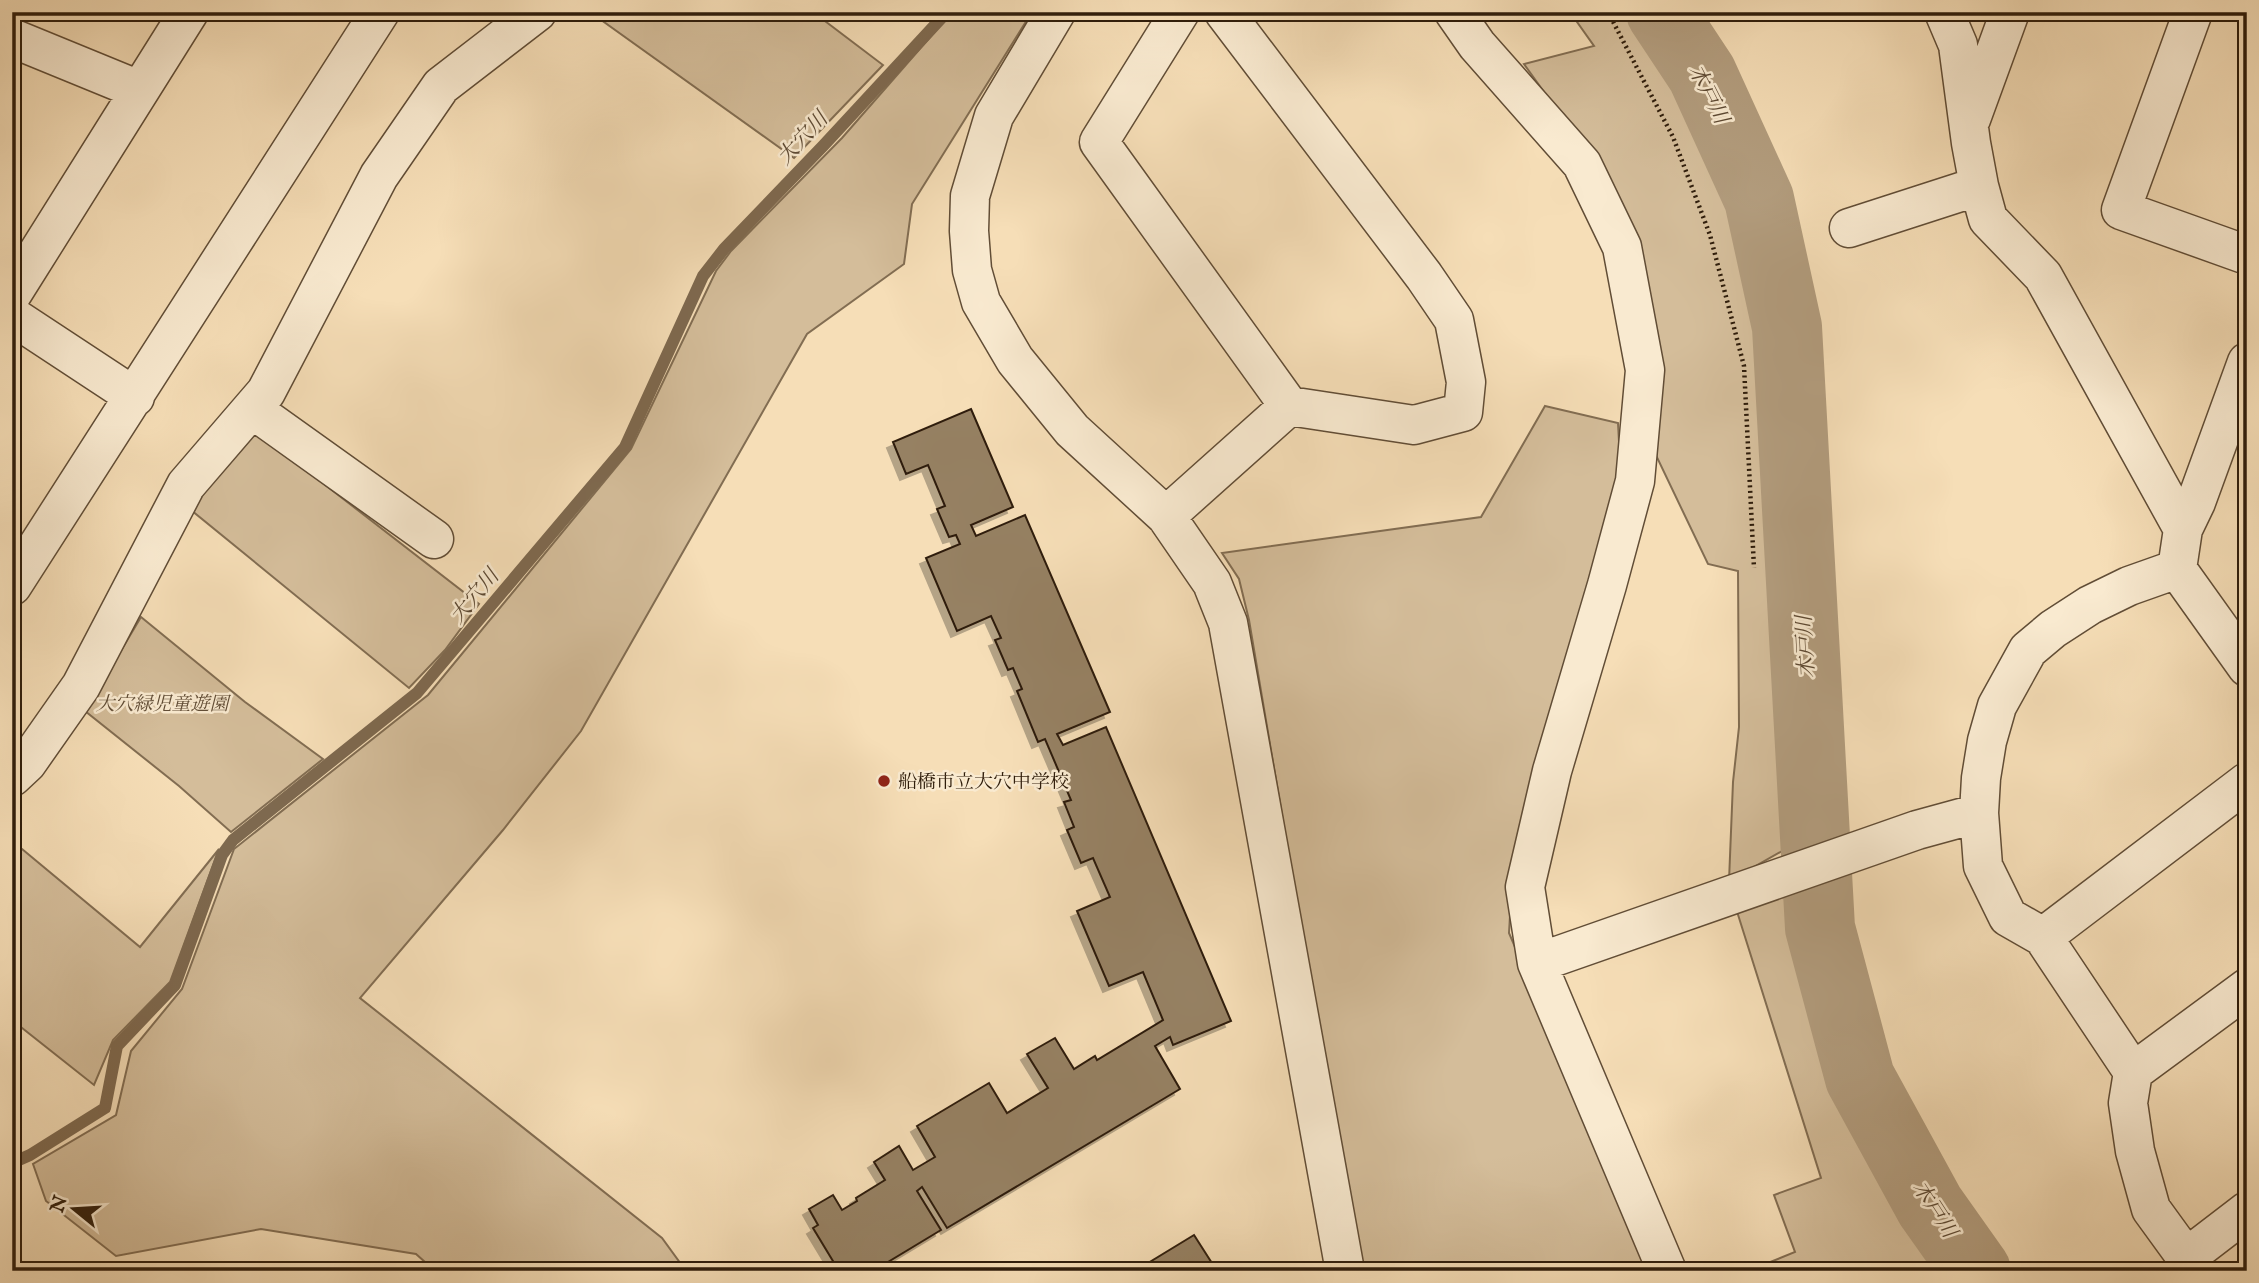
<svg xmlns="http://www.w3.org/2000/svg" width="2259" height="1283" font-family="'IM FELL English','Noto Serif JP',serif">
<defs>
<filter id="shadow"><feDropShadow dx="-6" dy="6" stdDeviation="0" flood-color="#0004"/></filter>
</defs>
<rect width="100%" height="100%" fill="#f6deb7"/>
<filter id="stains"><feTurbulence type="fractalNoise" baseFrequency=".00286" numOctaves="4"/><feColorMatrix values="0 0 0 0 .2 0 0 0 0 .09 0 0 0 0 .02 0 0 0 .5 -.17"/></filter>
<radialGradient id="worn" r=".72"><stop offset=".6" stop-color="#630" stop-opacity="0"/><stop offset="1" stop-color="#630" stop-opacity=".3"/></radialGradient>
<!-- green -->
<path fill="#d4bd9a" stroke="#826d52" stroke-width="2" d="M590 12H813L883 65 794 158Z
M952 12H1032L912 204 904 264 807 334 581 731 503 830 360 998 662 1238 686 1271H435L416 1254 261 1229 116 1256 46 1201 33 1164 116 1115 131 1051 182 989 234 849 428 695 631 449 716 271 731 251 842 138Z
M1570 12H1642L1655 32 1743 197 1776 337 1791 846 1729 881 1733 782 1739 727 1738 571 1708 564 1653 449 1584 148 1524 64 1594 46Z
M1545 406 1618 423 1621 480 1512 882 1509 933 1654 1271H1359L1249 620 1239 579 1222 553 1481 517Z
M253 429 479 604 445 650 409 688 191 510Z
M141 617 245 702 323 759 231 832 179 786 85 711Z
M22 849 140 947 219 849 170 982 113 1040 94 1085 12 1020V859Z
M1796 896 1836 1080 1893 1174 1956 1271H1748L1795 1252 1774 1195 1821 1178 1734 902Z"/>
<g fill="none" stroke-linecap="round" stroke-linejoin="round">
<!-- stream -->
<path stroke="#7e694f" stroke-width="12" d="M12 1163 30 1155 105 1108 117 1046 175 985 222 855 233 840 417 693 625 447 703 276 724 249 823 146 947 12"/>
<!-- river -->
<path stroke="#b29c7d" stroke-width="70" d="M1661 12 1702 74 1759 199 1787 327 1820 928 1860 1078 1930 1206 1976 1271"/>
</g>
<!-- building -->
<path fill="#968164" stroke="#2f1d0b" stroke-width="2" filter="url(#shadow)" d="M971 409 1013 507 971 525 976 536 1025 515 1110 712 1057 734 1063 745 1106 727 1231 1021 1173 1045 1170 1037 1155 1046 1180 1089 947 1228 922 1187 917 1191 941 1230 873 1271H839L813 1228 818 1225 809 1209 833 1195 842 1210 857 1201 856 1198 885 1180 874 1162 899 1146 913 1170 935 1157 917 1126 989 1083 1007 1113 1048 1088 1027 1054 1055 1038 1074 1069 1095 1056 1097 1060 1163 1020 1143 972 1109 986 1077 911 1110 897 1093 858 1081 863 1067 830 1074 827 1064 802 1071 800 1045 739 1038 742 1017 691 1022 689 1013 668 1008 670 995 640 1001 638 991 616 957 631 926 558 960 544 956 535 949 537 937 509 945 506 928 465 906 474 893 442Z
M1194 1235 1217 1271H1135Z"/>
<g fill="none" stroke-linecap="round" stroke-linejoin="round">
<defs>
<path id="street" d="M1056 12 994 116 970 196 969 231 972 270 981 302 1015 360 1072 430 1166 516 1212 583 1228 623 1345 1271
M1180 12 1099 142 1289 406 1414 425 1463 412 1466 382 1454 320 1424 276 1224 12
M1454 12 1477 45 1582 164 1622 247 1645 370 1635 481 1607 585 1552 771 1525 887 1537 963 1667 1271
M1944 12 1958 45 1971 143 1979 186 1988 219 2043 276 2183 529
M2193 12 2121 210 2247 255
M12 38 139 90
M1971 119 2010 12
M1849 228 1979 186
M12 294 189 12
M12 316 135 397
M2247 362 2196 502 2183 529 2177 569 2247 667
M252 409 434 539
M1166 516 1289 406
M2177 569 2129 586 2090 605 2053 629 2028 650 1997 706 1987 741 1981 778 1979 813 1983 866 2008 917 2043 937 2133 1072 2128 1103 2135 1151 2151 1209 2196 1271
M12 586 380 12
M12 777 27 763 81 686 186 485 266 392 379 176 441 86 537 12
M2043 937 2247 782
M1537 963 1917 830 1979 813
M2133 1072 2247 988
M2187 1257 2247 1211"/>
</defs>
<!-- street casing -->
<use href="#street" stroke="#614d36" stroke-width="41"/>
<!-- path -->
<path stroke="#2f1d0b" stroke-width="4.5" stroke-dasharray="2 3.5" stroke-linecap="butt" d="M1608 12 1673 137 1710 235 1744 366 1754 568"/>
<!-- street -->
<use href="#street" stroke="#f9ead0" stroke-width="38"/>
</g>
<!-- markers -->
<circle fill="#8f2418" stroke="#f9ead0" stroke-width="2.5" cx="884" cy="781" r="7"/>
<g text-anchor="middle" stroke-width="5" stroke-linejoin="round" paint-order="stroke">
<!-- park labels -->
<g font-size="19" font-style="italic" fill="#614d36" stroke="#f9ead0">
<text x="162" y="710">大穴緑児童遊園</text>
</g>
<!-- poi labels -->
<g font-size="19" fill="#2f1d0b" stroke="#f9ead0" text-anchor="start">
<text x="898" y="788">船橋市立大穴中学校</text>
</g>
<!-- water labels -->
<g font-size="21" font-style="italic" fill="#5d4933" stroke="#f9ead0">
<text transform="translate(1709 94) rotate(63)" y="7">木戸川</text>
<text transform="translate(802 138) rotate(-47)" y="7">大穴川</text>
<text transform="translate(474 596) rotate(-50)" y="7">大穴川</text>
<text transform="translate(1805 647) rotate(-93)" y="7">木戸川</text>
<text transform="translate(1935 1209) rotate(57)" y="7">木戸川</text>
</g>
</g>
<!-- margin -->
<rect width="2259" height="1283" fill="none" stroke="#f6deb7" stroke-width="42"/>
<rect x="14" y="14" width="2231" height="1255" fill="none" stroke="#2f1d0b" stroke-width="3.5"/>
<rect x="21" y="21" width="2217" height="1241" fill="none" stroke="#2f1d0b" stroke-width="2"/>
<!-- north arrow -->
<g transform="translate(74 1209) rotate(288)" stroke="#f9ead0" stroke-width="5" paint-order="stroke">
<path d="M0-5L12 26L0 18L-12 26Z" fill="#2f1d0b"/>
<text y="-10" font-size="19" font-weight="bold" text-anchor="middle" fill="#2f1d0b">N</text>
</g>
<rect width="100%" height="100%" filter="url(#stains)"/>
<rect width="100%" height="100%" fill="url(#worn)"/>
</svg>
